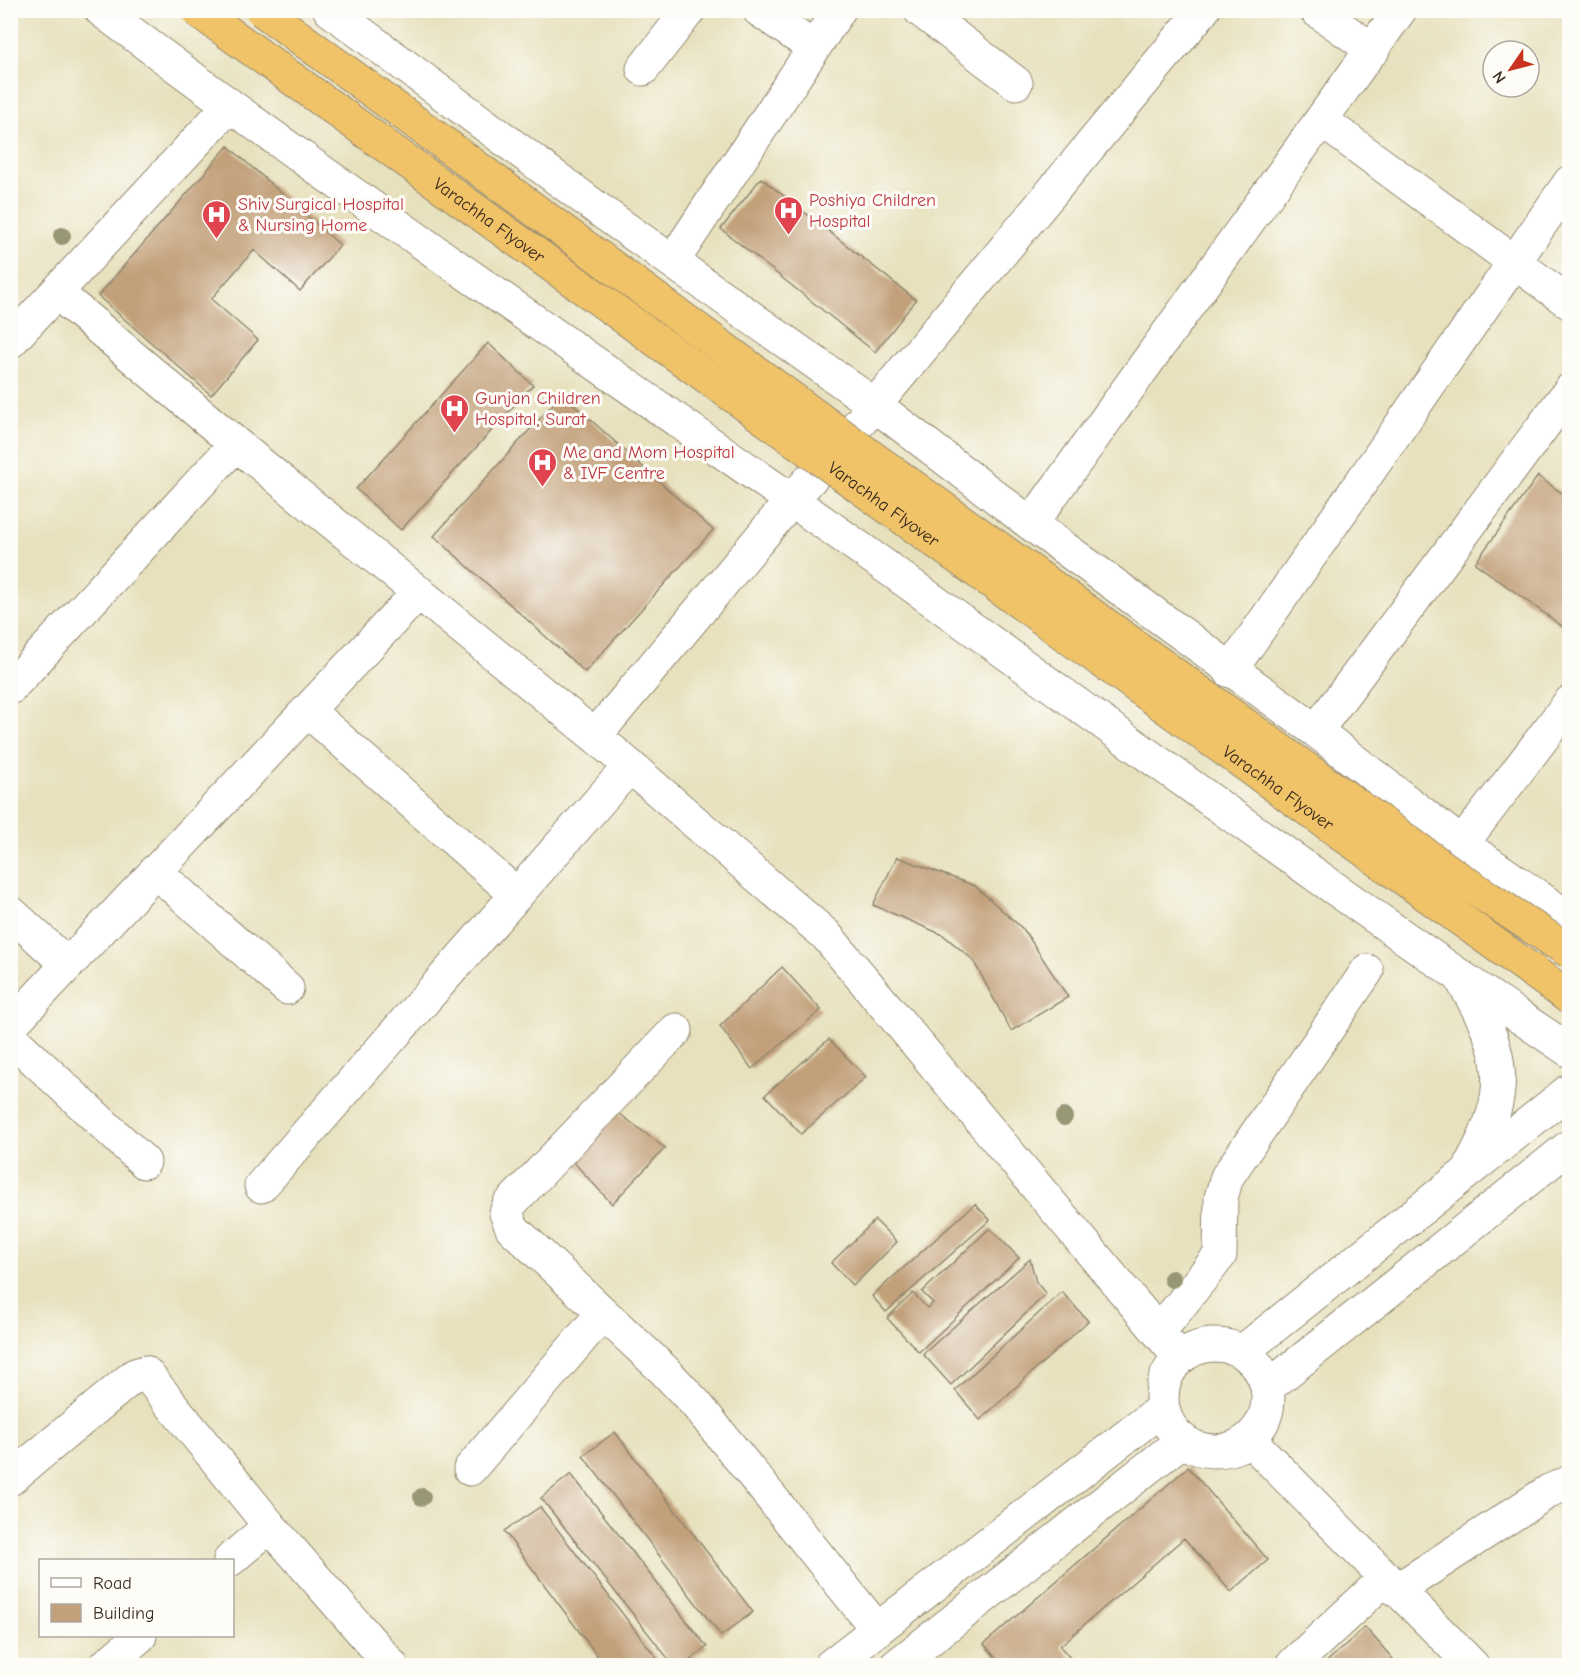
<svg xmlns="http://www.w3.org/2000/svg" width="1580" height="1676" font-family="'Comic Neue',sans-serif">
<rect width="100%" height="100%" fill="#fdfcf7"/>
<filter id="ink" filterUnits="userSpaceOnUse"><feTurbulence type="fractalNoise" baseFrequency=".0167" numOctaves="2"/><feDisplacementMap in="SourceGraphic" scale="12" xChannelSelector="R" yChannelSelector="G"/><feConvolveMatrix kernelMatrix="1 2 1 2 8 2 1 2 1" color-interpolation-filters="sRGB"/></filter>
<filter id="wash" filterUnits="userSpaceOnUse"><feTurbulence type="fractalNoise" baseFrequency=".008" numOctaves="4" result="noise"/><feDisplacementMap in="SourceGraphic" scale="24" xChannelSelector="R" yChannelSelector="G"/><feGaussianBlur stdDeviation="1.35" result="paint"/><feColorMatrix in="noise" values="0 0 0 0 0 0 0 0 0 0 0 0 0 0 0 0 0 1.4 0 .05"/><feComposite in="paint" operator="in"/></filter>
<g filter="url(#wash)">
<rect width="100%" height="100%" fill="#e7e1be"/>
<g id="blocks">
<!-- building -->
<path fill="#c2a07a" d="M228 146 340 245 300 291 254 250 211 299 258 340 211 395 98 296Z
M761 178 916 300 875 352 721 229Z
M488 343 533 385 401 530 356 489Z
M562 394 713 530 585 672 434 536Z
M1538 476 1570 499V632L1475 563Z
M897 857 975 886 1024 930 1068 997 1011 1031 973 960 943 935 873 905Z
M782 967 821 1010 752 1069 720 1026Z
M829 1039 866 1077 801 1134 765 1095Z
M616 1111 665 1148 612 1204 568 1156Z
M975 1204 990 1220 886 1312 872 1296Z
M875 1220 897 1242 853 1286 831 1263Z
M990 1228 1019 1258 919 1352 887 1318 913 1293 927 1308 933 1303 922 1292Z
M1030 1259 1036 1282 1046 1294 951 1385 923 1354Z
M1062 1292 1088 1321 980 1420 955 1390Z
M615 1432 753 1612 721 1636 583 1456Z
M1188 1467 1268 1560 1231 1592 1184 1538 1060 1646 1077 1666H1003L984 1644Z
M571 1474 707 1647 683 1666H674L541 1498Z
M540 1507 663 1666H605L504 1531Z
M1365 1627 1399 1666H1322Z"/>
</g>
</g>
<g filter="url(#ink)">
<use href="#blocks" fill-opacity="0" stroke="#91866e" stroke-width="1.5"/>
<g fill="none" stroke-linecap="round" stroke-linejoin="round">
<defs>
<path id="minor" d="M101 10C349 197 608 370 861 549 1097 717 1329 889 1570 1051
M330 10 605 214 875 405 1031 524 1316 731 1462 844 1570 919
M759 10 814 48
M920 10 1016 83
M1316 10 1373 50
M643 69 689 10
M1321 120 1570 303
M673 261 839 10
M57 293 236 444 595 736 826 935 1180 1358
M10 342 229 106
M1031 524 1400 10
M1230 671 1570 182
M10 688 236 444
M308 711 517 895
M1316 731 1570 390
M595 736 791 501 875 405 1203 10
M1462 844 1570 702
M155 871 287 988
M10 912 68 965
M1464 984C1505 1052 1512 1090 1472 1162
M10 1026 419 592
M676 1030 509 1205 506 1213 512 1228 664 1370 696 1404 877 1629
M10 1037 144 1162
M261 1186 630 766
M1159 1332 1220 1255 1221 1198 1227 1177 1367 971
M1162 1398a53 53 0 1 1 106 0a53 53 0 1 1-106 0Z
M1242 1352 1570 1090
M1268 1387 1570 1146
M1249 1439 1473 1666
M470 1469 603 1313
M10 1479 135 1375 145 1372 270 1526 392 1666
M230 1560 270 1526
M1397 1590 1549 1491 1570 1482
M105 1666 140 1636
M830 1666 1163 1408
M896 1666 1183 1440
M1291 1666 1386 1578"/>
</defs>
<!-- minor casing -->
<use href="#minor" stroke="#91866e" stroke-width="35"/>
<!-- minor -->
<use href="#minor" stroke="#fff" stroke-width="33"/>
<defs>
<g id="major-bridge">
<path id="s1" d="M197 10 1570 998"/>
<path d="M262 10 862 450 1454 875 1570 952"/>
</g>
</defs>
<!-- major-bridge casing -->
<use href="#major-bridge" stroke="#91866e" stroke-width="35" stroke-linecap="butt"/>
<!-- major-bridge -->
<use href="#major-bridge" stroke="#f0c369" stroke-width="33"/>
</g>
<!-- trees -->
<g fill="#979675">
<circle cx="62" cy="236" r="9"/>
<circle cx="1064" cy="1117" r="9"/>
<circle cx="1172" cy="1279" r="9"/>
<circle cx="422" cy="1497" r="9"/>
</g>
</g>
<!-- icons -->
<defs>
<symbol id="hospital-pin" viewBox="-11 -11 22 30"><path d="M0 17L-7.5 6A9.5 9.5 0 1 1 7.5 6Z" fill="#e0444e" stroke="#fdfcf7"/><path d="M-5-5h3v3.5h4V-5h3V5h-3V1.5h-4V5h-3Z" fill="#fff"/></symbol>
</defs>
<g fill-rule="evenodd">
<use href="#hospital-pin" x="772" y="194" width="33" height="45"/>
<use href="#hospital-pin" x="200" y="198" width="33" height="45"/>
<use href="#hospital-pin" x="438" y="392" width="33" height="45"/>
<use href="#hospital-pin" x="526" y="446" width="33" height="45"/>
</g>
<g text-anchor="middle" stroke-width="6" stroke-linejoin="round" paint-order="stroke">
<!-- health labels -->
<g font-size="18" fill="#be3a42" stroke="#fdfcf7" text-anchor="start">
<text x="809" y="206">Poshiya Children<tspan x="809" dy="21">Hospital</tspan></text>
<text x="238" y="210">Shiv Surgical Hospital<tspan x="238" dy="21">&amp; Nursing Home</tspan></text>
<text x="475" y="404">Gunjan Children<tspan x="475" dy="21">Hospital, Surat</tspan></text>
<text x="563" y="458">Me and Mom Hospital<tspan x="563" dy="21">&amp; IVF Centre</tspan></text>
</g>
<!-- street labels -->
<g font-size="18" fill="#3b2a1e" stroke="#fdfcf7">
<text dy="6" stroke="none"><textPath href="#s1" startOffset="360">Varachha Flyover</textPath></text>
<text dy="6" stroke="none"><textPath href="#s1" startOffset="846">Varachha Flyover</textPath></text>
<text dy="6" stroke="none"><textPath href="#s1" startOffset="1332">Varachha Flyover</textPath></text>
</g>
</g>
<!-- margin -->
<rect width="1580" height="1676" fill="none" stroke="#fdfcf7" stroke-width="36"/>
<!-- legend -->
<rect x="39" y="1559" width="195" height="78" fill="#fdfcf7" stroke="#afa8a0" stroke-width="1.5"/>
<rect x="51" y="1578" width="30" height="9" fill="#ffffff" stroke="#afa8a0" stroke-width="1.5"/>
<text x="93" y="1589" font-size="18" fill="#3b2a1e">Road</text>
<rect x="51" y="1604" width="30" height="18" fill="#c2a07a" stroke="#afa8a0" stroke-width="1.5"/>
<text x="93" y="1619" font-size="18" fill="#3b2a1e">Building</text>
<!-- north arrow -->
<g transform="translate(1511 69) rotate(235)"><circle r="28" fill="#fdfcf7" stroke="#afa8a0" stroke-width="1.5"/>
<path d="M0-4.5L10 22L0 15L-10 22Z" fill="#c8321e"/>
<text y="-9" font-size="16" font-weight="bold" text-anchor="middle" fill="#3b2a1e">N</text>
</g>
</svg>
